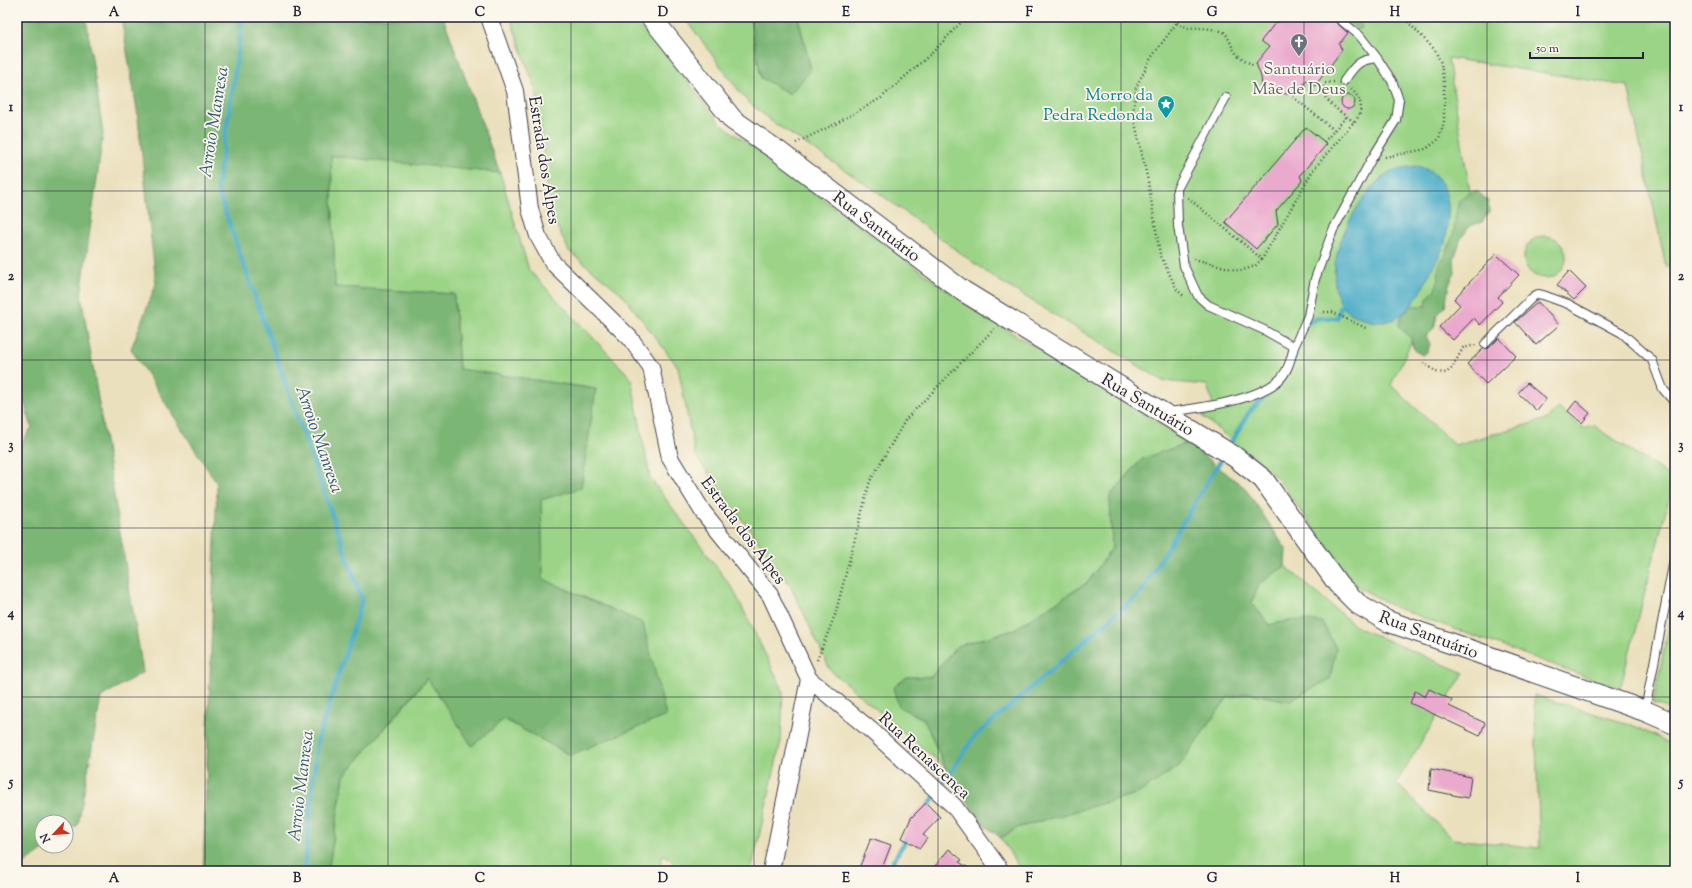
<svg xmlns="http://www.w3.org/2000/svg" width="1692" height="888" font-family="'Sorts Mill Goudy',serif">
<rect width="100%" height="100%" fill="#fbf7ec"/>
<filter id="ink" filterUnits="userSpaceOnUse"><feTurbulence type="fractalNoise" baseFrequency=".025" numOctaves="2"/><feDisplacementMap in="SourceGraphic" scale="8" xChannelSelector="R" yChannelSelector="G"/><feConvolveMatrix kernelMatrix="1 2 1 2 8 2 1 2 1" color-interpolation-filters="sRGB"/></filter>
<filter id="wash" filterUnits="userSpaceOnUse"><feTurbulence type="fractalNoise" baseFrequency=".012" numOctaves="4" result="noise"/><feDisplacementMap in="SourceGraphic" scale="16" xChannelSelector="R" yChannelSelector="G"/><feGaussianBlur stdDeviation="0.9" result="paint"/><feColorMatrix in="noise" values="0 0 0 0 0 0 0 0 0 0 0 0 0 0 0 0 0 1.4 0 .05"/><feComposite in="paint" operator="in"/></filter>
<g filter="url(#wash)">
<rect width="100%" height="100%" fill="#ebe0bd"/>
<!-- green -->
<path fill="#9bd487" stroke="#5e7b61" d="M510 17H638L720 123 974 310 1137 408 1187 443 1142 459 1110 496 1112 548 1088 582 1013 630 957 646 931 677H907L899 707 924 719 945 767 830 670 791 586 695 455 678 367 622 294 569 251 550 212 537 94Z
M684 17H750L761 78 811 70 798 17H1675V267H1666L1628 86 1448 58 1473 210 1391 385 1455 445 1547 419 1558 408 1583 428 1593 425 1674 479 1620 689 1394 607 1355 585 1278 479 1202 416 1215 411 1207 385 1163 381 993 277 879 193 771 121 745 99Z
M331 155 500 173 529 270 631 378 650 478 733 589 783 690 781 741 751 871H682L664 854 657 871H328L344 776 428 678 570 755 642 623 543 579 541 500 596 389 459 369 454 294 335 287Z
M1524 257a21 21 0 1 1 42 0a21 21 0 1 1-42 0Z
M1285 566 1358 628 1464 673 1396 783 1453 839 1540 848 1534 695 1632 725 1675 746V871H1021L1001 838 1017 828 1179 766 1227 698 1249 693 1289 701 1294 620 1269 625 1252 603 1258 585Z
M1675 598V711L1653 703Z"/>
<!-- forest -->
<path fill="#7cb674" stroke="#4f6c58" d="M17 17H86L103 134 81 295 143 672 101 697 78 825 66 833V822H42V846H49L17 869V450L32 427 17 380Z
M121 17H443L500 173 331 156 335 287 454 294 459 369 596 389 581 488 541 500 543 579 643 623 666 716 570 755 504 719 472 746 427 678 344 776 328 871H203L217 484 131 349 156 284 137 109Z
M750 17H798L811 70 790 94 761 78Z
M1344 17H1359L1362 28 1359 30Z
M1477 191 1488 201 1489 212 1482 222 1470 226 1461 238 1454 259 1455 273 1449 284 1445 307 1437 315 1434 328 1426 336 1430 344 1428 351 1423 355C1414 352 1412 347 1411 338L1398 326 1402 316 1412 306H1426L1427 299 1435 289 1439 280 1438 270 1441 259 1446 254 1454 232 1455 219 1459 200 1469 192Z
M1187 443 1245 488 1286 549 1285 566 1258 585 1252 603 1269 625 1293 620 1322 622 1336 648 1330 679 1289 701 1249 693 1227 698 1179 766 1139 793 1017 828 1001 838 981 822 945 767 924 719 899 707 893 688 907 677H931L957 646 1013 630 1088 582 1112 548 1110 496 1142 459Z"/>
<!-- water -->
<path fill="#48acc8" stroke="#356782" d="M1418 166C1447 175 1451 200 1447 227 1446 233 1446 240 1444 245 1440 255 1434 265 1429 275 1422 290 1412 309 1397 318 1386 324 1372 323 1362 318 1355 315 1349 314 1344 308 1316 271 1354 199 1386 174 1394 168 1408 167 1418 166Z"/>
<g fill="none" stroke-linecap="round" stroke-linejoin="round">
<!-- stream -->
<path stroke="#48acc8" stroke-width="4.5" d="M243 17 217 189 362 600 317 742 304 871
M1304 325 1318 318H1337L1343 300
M1228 448 1249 412 1276 386
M925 811 973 738 1141 592 1223 456
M890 871 893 861 909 835"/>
</g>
<g id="blocks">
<!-- building -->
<path fill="#eaaace" d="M1284 17H1330L1348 33 1339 44 1342 50 1315 86 1307 80 1295 95 1280 93 1263 94 1261 77 1256 63 1269 47 1261 41 1276 22H1279Z
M1341 102a7 7 0 1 1 14 0a7 7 0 1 1-14 0Z
M1306 127 1327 144 1300 175 1302 181 1276 211 1278 224 1256 249 1225 222Z
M1496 254 1519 275 1498 297 1502 302 1480 325 1474 318 1453 340 1439 327 1460 305 1454 299Z
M1569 271 1586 288 1574 300 1557 285Z
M1538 302 1559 325 1536 345 1515 322Z
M1499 338 1516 356 1486 384 1467 364 1483 349 1489 348Z
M1527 383 1546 399 1537 411 1518 393Z
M1576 401 1590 413 1582 423 1568 411Z
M1429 689 1452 700 1449 706 1485 723 1480 736 1410 703 1415 691 1425 697Z
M1431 769 1471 777 1468 798 1429 790Z
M926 803 940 817 923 835 927 838 920 848 902 838 911 818Z
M871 838 891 845 881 871H858Z
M949 849 962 860 959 862 973 871H941L935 866Z"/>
</g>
</g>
<g filter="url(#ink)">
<use href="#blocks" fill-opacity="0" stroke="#403e4e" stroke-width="1"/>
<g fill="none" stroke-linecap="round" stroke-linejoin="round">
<defs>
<path id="service" d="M1337 17 1360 36 1377 58
M1485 344 1534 296 1538 294 1543 295 1568 304 1622 333 1652 360 1663 389 1675 403
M1294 347 1308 316 1315 279 1333 230 1371 160 1396 120 1399 100 1392 81 1377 58C1357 60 1355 66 1344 81
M1168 412C1199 408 1256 401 1279 380 1288 372 1291 358 1294 347L1264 330 1208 305 1198 296 1184 266 1178 226 1177 189 1226 97
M1645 710 1675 555"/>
<path id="minor" d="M489 17 515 91 530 209 538 236 553 263 630 338 651 367 670 458 703 512 770 595 809 679 771 871
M809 679 873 732 954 806 1001 871"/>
<path id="tertiary" d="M651 17 733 120 778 151 963 291 1235 457 1263 479 1338 584 1358 604 1387 621 1645 711 1675 724"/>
</defs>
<!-- service casing -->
<use href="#service" stroke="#403e4e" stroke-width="10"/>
<!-- minor casing -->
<use href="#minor" stroke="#403e4e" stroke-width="18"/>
<!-- tertiary casing -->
<use href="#tertiary" stroke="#403e4e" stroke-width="22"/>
<!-- path -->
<path stroke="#403e4e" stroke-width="2.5" stroke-dasharray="1 3" stroke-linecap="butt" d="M1181 17 1151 58 1136 87 1133 114 1148 181 1160 254 1177 290 1185 297
M1177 23 1188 28C1194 27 1221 29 1225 33 1230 39 1231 47 1236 53 1240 58 1248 62 1254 66
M1334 82 1325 83C1318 100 1343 113 1354 122
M1293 97 1334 130
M1324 142 1347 116
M796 143 839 122 881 98 934 51 966 17
M1385 157 1426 149 1439 139 1444 122V84L1441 63 1435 50 1403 17
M1188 198 1262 259
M1194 259 1240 271 1255 266 1262 259 1313 170 1359 116C1363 104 1360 98 1351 89
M1320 312H1332L1368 329
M1423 363 1437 372 1446 373 1452 368 1463 348 1476 345
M817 660 835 615 870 481 906 419 994 329"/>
<!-- service -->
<use href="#service" stroke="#fff" stroke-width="8"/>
<!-- minor -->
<use href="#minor" stroke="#fff" stroke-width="16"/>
<!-- tertiary -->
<use href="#tertiary" stroke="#fff" stroke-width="20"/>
</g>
</g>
<!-- grid -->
<path fill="none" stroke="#22223b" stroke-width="1" stroke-opacity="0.55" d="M205 17V871M388 17V871M571 17V871M754 17V871M938 17V871M1121 17V871M1304 17V871M1487 17V871M17 191H1675M17 360H1675M17 528H1675M17 697H1675"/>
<!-- icons -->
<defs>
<symbol id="church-pin" viewBox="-11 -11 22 30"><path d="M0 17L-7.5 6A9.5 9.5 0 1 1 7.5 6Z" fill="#6b7280" stroke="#fbf7ec"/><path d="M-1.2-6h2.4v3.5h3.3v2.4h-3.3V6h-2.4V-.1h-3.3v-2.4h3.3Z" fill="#fff"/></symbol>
<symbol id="sight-pin" viewBox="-11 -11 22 30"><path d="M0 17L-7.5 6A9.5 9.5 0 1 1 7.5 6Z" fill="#0f9aa8" stroke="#fbf7ec"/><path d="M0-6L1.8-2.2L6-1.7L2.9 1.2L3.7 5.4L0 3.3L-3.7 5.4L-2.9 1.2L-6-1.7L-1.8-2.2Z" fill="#fff"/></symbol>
</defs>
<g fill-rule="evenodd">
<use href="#church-pin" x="1289" y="32" width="20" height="27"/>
<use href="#sight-pin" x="1156" y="94" width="20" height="27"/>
</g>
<g text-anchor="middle" stroke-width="3.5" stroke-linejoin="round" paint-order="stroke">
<!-- worship labels -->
<g font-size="17" fill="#5b616d" stroke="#fbf7ec">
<text x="1299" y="74">Santuário<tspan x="1299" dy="20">Mãe de Deus</tspan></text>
</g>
<!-- culture labels -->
<g font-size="17" fill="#0d838f" stroke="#fbf7ec" text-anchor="end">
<text x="1153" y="100">Morro da<tspan x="1153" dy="20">Pedra Redonda</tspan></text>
</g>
<!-- street labels -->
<g font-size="17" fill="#22223b" stroke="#fbf7ec">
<text transform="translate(545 160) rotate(81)" y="6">Estrada dos Alpes</text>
<text transform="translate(877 226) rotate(37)" y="6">Rua Santuário</text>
<text transform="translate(1148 404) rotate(31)" y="6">Rua Santuário</text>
<text transform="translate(744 530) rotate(53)" y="6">Estrada dos Alpes</text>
<text transform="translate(1429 634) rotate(21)" y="6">Rua Santuário</text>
<text transform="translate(925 755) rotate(43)" y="6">Rua Renascença</text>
</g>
<!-- water labels -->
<g font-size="18" font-style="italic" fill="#315973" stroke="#fbf7ec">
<text transform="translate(213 122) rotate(-81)" y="6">Arroio Manresa</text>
<text transform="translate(320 439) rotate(71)" y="6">Arroio Manresa</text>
<text transform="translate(300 786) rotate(-83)" y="6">Arroio Manresa</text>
</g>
</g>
<!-- margin -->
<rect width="1692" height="888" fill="none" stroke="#fbf7ec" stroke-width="44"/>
<!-- north arrow -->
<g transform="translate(54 834) rotate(244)"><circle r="19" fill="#fbf7ec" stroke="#a4a2a5"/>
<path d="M0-3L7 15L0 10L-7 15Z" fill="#c8321e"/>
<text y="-6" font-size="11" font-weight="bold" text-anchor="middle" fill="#22223b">N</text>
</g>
<!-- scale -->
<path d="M1530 52v6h113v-6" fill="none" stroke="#22223b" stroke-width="2"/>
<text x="1536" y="52" font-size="12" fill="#22223b" stroke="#fbf7ec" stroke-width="3" paint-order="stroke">50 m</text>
<rect x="22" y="22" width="1648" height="844" fill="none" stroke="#22223b" stroke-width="1.5"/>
<g font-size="13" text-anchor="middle" font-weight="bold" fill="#22223b">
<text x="114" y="16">A</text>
<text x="297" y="16">B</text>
<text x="480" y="16">C</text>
<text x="663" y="16">D</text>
<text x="846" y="16">E</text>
<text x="1029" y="16">F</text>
<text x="1212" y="16">G</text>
<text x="1395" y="16">H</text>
<text x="1578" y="16">I</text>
<text x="11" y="111">1</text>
<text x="1681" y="111">1</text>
<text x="11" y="280">2</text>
<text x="1681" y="280">2</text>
<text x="11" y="449">3</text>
<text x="1681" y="449">3</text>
<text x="11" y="617">4</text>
<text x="1681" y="617">4</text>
<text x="11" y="786">5</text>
<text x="1681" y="786">5</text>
<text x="114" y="882">A</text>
<text x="297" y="882">B</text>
<text x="480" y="882">C</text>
<text x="663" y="882">D</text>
<text x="846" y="882">E</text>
<text x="1029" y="882">F</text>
<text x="1212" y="882">G</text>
<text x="1395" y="882">H</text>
<text x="1578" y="882">I</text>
</g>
</svg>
